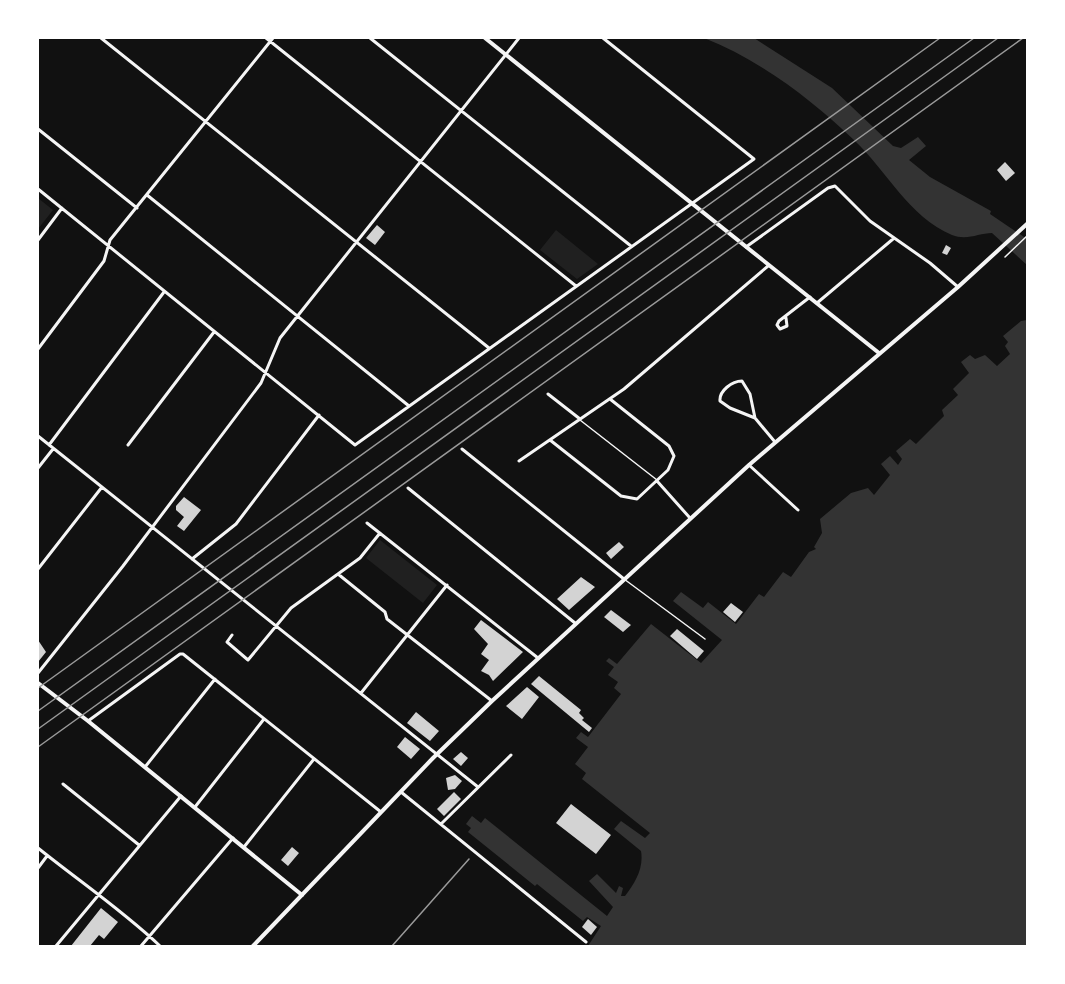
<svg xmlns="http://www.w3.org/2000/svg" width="1065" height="984" font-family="Manrope,sans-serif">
<rect width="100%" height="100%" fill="#111"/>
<!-- green -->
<path fill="#202020" d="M38 198 53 210 38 229Z
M556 230 598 264 577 279 540 250Z
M380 540 437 585 423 603 366 558Z"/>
<!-- water -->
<path fill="#333" d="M704 38H754L832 88 893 146 901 148 918 137 926 146 909 160 930 177 991 211 990 214 1027 239V265L992 233C979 233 967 241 952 235 909 217 887 171 854 140 811 99 760 60 704 38Z
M1027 320V946H588L601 926 587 917 583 921 537 884 535 886 468 832 471 828 466 824 472 816 481 823 485 818 607 916 613 907 589 881 597 874 616 893 619 886 623 888 621 896H625C635 883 644 868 641 851L614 829 621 821 645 838 650 833 582 779 586 773 575 764 588 747 576 738 581 732 588 737 621 694 614 688 618 682 608 675 614 667 606 661 609 658 617 664 651 624 701 663 722 640 673 601 681 592 703 608 708 602 736 624 759 594 764 597 783 572 791 577 809 552 816 549 814 547 822 533 820 519 851 493 868 488 874 495 890 475 881 464 890 456 898 465 902 459 896 451 910 439 916 444 944 416 942 410 958 395 953 389 969 373 961 362 970 355 975 359 985 355 997 366 1010 354 1005 346 1008 342 1003 336 1021 321Z"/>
<!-- building -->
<path fill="#d3d3d3" d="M1005 162 1015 173 1006 181 997 170Z
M377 225 385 232 375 245 366 238Z
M946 245 951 248 947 255 942 253Z
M184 497 201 510 184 531 177 526 184 517 176 510V506Z
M619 542 624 547 611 559 606 553Z
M581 577 595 587 569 610 557 599Z
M731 603 743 612 735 622 723 612Z
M611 610 631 625 623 632 604 617Z
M481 620 523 652 493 681 489 675 481 671 489 660 481 654 488 644 474 629Z
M677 629 704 651 697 659 670 636Z
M38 640 46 652 38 662Z
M539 676 581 710 579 713 584 718 582 720 592 728 589 732 531 684Z
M527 687 539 697 522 719 506 706Z
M416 712 439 731 430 741 407 723Z
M405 737 420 749 411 759 397 747Z
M461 752 468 758 461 766 453 759Z
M455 775 462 781 455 789 448 790 446 778Z
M454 792 461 799 444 816 437 809Z
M571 804 611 835 596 854 556 823Z
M292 847 299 853 288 866 281 860Z
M101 908 118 922 104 939 99 935 90 946H71Z
M588 919 597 927 591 935 582 927Z"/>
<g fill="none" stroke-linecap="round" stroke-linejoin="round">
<!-- path -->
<path stroke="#f5f5f5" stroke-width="1.5" d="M1005 257 1028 235"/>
<!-- service -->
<path stroke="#f5f5f5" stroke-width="1.5" d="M580 420 657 480
M624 579 705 639"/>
<!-- minor -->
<path stroke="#f5f5f5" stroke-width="3" d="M101 38 489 348
M266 38 576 286
M370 38 631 246
M38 129 137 208
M38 189 355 445 754 159 603 38
M147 195 409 406
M38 240 62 208
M746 247 828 188 835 186 870 221 930 263 958 287
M817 303 893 239
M786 318 787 326 780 329 777 325 779 321 810 297
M38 349 104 261 110 240 273 38
M742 381 750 394 755 418 730 408 720 401C719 391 732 381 742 381Z
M548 394 580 419
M755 418 775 442
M38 436 478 787
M550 440 621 496 637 499 668 470 674 456 669 446 610 399
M49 445 164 292
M128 445 214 332
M462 449 624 579
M519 461 624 389 768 266
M749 465 798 510
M38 468 53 449
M657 481 690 518
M408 488 575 623
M367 523 538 658
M192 559 236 524 319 415
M38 569 102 487
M338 574 385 612 387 619 492 701
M232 635 227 642 248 660 291 608 360 558 380 533
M38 673 123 566 261 383 280 338 519 38
M361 693 447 585
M88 721 180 654H183L381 812
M145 767 215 679
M63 784 139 845
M401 792 586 942
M195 807 264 719
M441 824 511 755
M244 847 314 759
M38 848C79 881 122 910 160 946
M38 868 47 856
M56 946 181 796
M141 946 233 838"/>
<!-- tertiary -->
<path stroke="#f5f5f5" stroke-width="4" d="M485 38 879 353
M38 683 88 721 302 895"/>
<!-- secondary -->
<path stroke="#f5f5f5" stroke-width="4" d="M253 946 433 758 492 701 749 465 958 287 1028 223"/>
<!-- rail -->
<path stroke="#9a9a9a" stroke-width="1.5" d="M38 688 940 38
M38 711 974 38
M38 729 998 38
M38 747 1023 38
M392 946 469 859"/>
</g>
<!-- border -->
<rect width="1065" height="984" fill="none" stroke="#ffffff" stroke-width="78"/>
</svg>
